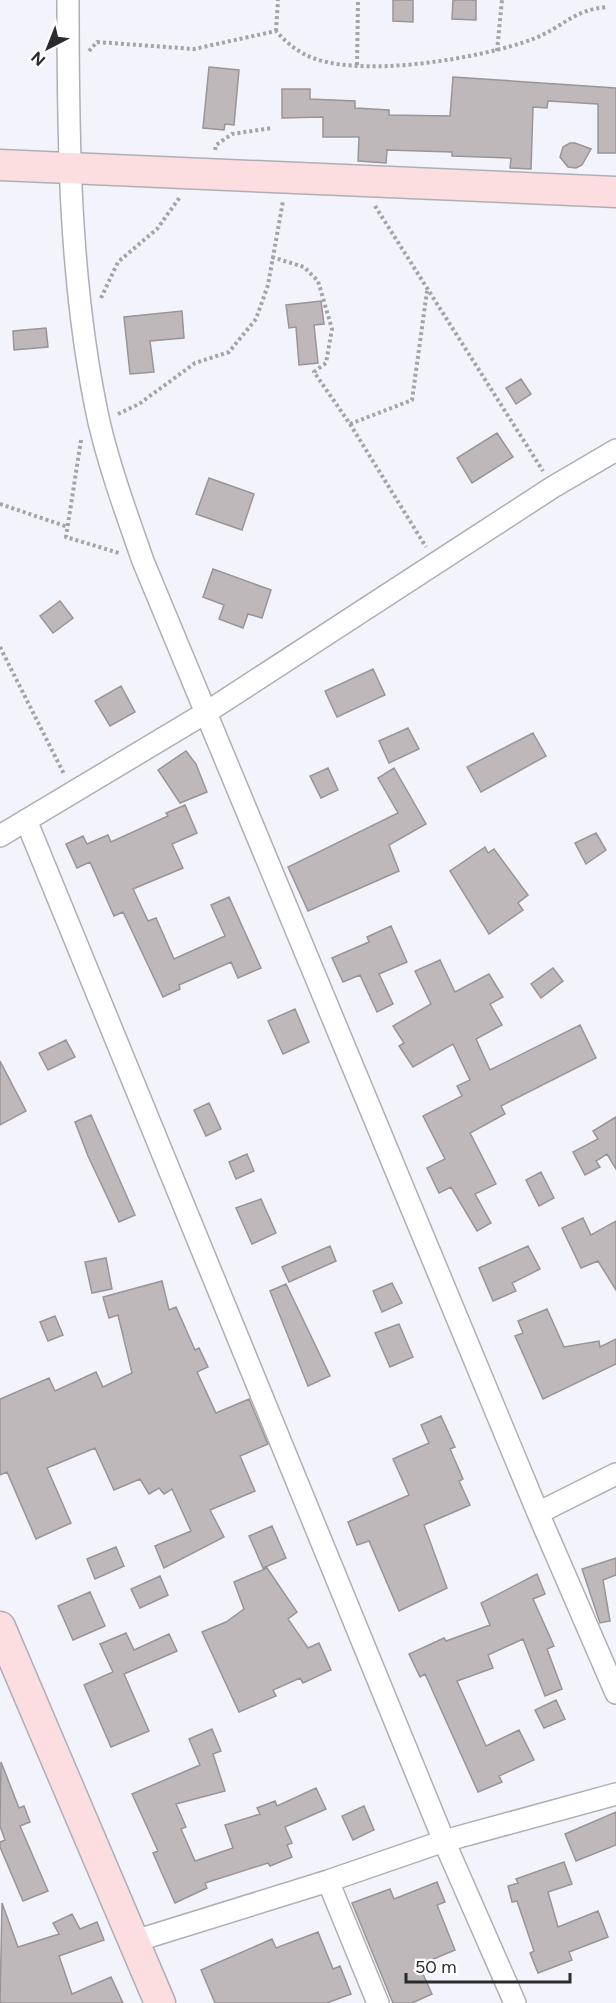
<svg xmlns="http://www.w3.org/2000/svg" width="616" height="2003" font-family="Figtree,sans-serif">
<rect width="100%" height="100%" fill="#f3f4fb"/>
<!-- building -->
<path fill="#bfb8bb" stroke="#9a9496" stroke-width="1.5" d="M393 0H413V22L393 21Z
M453 0H476V20L452 19Z
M209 67 239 70 234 125 225 124 224 130 203 128Z
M453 77 616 88V153H598V104L548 101 547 108 533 107 531 169 510 168 511 158 452 156V152L387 150 386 163 358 161 359 137H323V117L282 118V89H310V99L355 101V108L389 110V115L450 116Z
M570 143H575L591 149 582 165 576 168 568 167 560 157 563 147Z
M321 301 324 324 314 325 318 363 299 365 296 327 289 328 286 305Z
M182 311 184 338 150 341 154 372 130 374 124 317Z
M46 328 48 347 14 350 13 331Z
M521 379 531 394 516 404 506 388Z
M497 433 513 457 472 483 457 458Z
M209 478 254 494 242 530 196 514Z
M213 569 271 590 262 618 248 614 243 628 219 619 224 605 203 597Z
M60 601 73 618 53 633 40 616Z
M373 669 385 695 337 717 325 691Z
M121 686 135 712 110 726 95 701Z
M408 728 419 749 389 763 379 741Z
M533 733 546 756 481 792 467 767Z
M186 751 196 764 207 792 180 803 158 770Z
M328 768 338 790 321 798 310 776Z
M394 768 426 824 389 845 399 871 308 911 288 867 398 813 378 778Z
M185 805 197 833 172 844 183 868 133 889 148 921 156 918 174 959 225 936 211 905 229 897 261 968 238 978 231 962 179 985 180 989 163 997 123 912 114 916 90 862 77 868 66 844 83 836 87 844 108 835 111 842 168 816 166 813Z
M596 833 606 850 586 864 575 843Z
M485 847 488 853 494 849 528 895 518 903 523 910 489 934 450 871Z
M391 926 407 962 379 974 393 1004 377 1012 360 975 343 982 332 958 369 942 367 937Z
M440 960 455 992 489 974 503 997 490 1004 502 1025 476 1039 490 1070 580 1025 596 1058 501 1106 505 1114 470 1133 496 1184 475 1194 491 1223 477 1231 451 1187 439 1193 427 1168 445 1159 423 1116 462 1096 457 1086 470 1080 453 1044 413 1067 399 1046 404 1043 393 1026 431 1004 415 971Z
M553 968 563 981 541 998 531 984Z
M295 1009 309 1042 283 1054 268 1021Z
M66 1040 75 1057 48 1070 39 1053Z
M0 1061 26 1111 0 1125Z
M209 1103 221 1129 206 1136 194 1110Z
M91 1115 135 1215 119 1222 88 1156 75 1122Z
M616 1117V1169L607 1154 596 1161 600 1167 585 1175 573 1152 598 1139 593 1131Z
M247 1154 254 1171 236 1179 229 1162Z
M541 1172 554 1198 539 1206 526 1180Z
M261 1199 276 1233 252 1244 236 1208Z
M583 1218 591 1235 616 1221V1290L598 1261 581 1268 562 1228Z
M330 1246 336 1261 289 1282 282 1267Z
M528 1246 540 1269 512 1283 516 1291 493 1301 479 1268Z
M106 1258 112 1289 92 1293 85 1262Z
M162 1281 169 1310 176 1307 195 1350 199 1348 208 1367 197 1372 216 1413 249 1399 268 1444 240 1456 255 1491 210 1510 224 1537 164 1568 155 1546 191 1531 172 1489 164 1494 159 1488 149 1494 140 1479 114 1490 95 1448 47 1468 71 1523 36 1539 7 1472 0 1475V1399L49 1378 55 1391 96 1372 103 1387 132 1373 118 1315 109 1318 103 1297Z
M392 1283 402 1303 382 1312 373 1291Z
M286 1284 330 1376 308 1386 270 1291Z
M547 1309 564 1347 599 1341 600 1347 616 1339V1364L543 1399 515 1336 523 1333 518 1321Z
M55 1316 63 1335 48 1341 40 1322Z
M399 1324 413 1357 390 1367 375 1333Z
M441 1416 455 1447 450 1449 463 1479 459 1481 470 1505 424 1525 447 1588 399 1611 369 1541 357 1545 348 1522 409 1495 393 1459 429 1443 421 1425Z
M272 1526 286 1558 263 1568 249 1536Z
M116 1547 124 1566 95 1579 87 1559Z
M616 1558V1575L603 1580 610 1621 600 1623 582 1569Z
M267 1568 297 1612 288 1619 308 1648 319 1643 331 1670 303 1683 300 1678 273 1690 276 1696 239 1712 202 1632 226 1622 244 1609 234 1582Z
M537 1574 545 1594 533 1599 554 1646 547 1649 562 1689 545 1696 523 1639 488 1655 493 1668 457 1681 486 1746 519 1730 534 1760 499 1776 502 1782 478 1792 425 1674 420 1677 409 1654 444 1638 446 1641 490 1625 481 1603Z
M160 1576 168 1595 140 1608 131 1589Z
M90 1592 105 1626 73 1640 58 1606Z
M126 1633 134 1650 169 1634 177 1651 124 1674 149 1731 111 1747 84 1685 113 1672 100 1644Z
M556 1700 565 1719 544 1728 535 1710Z
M212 1729 221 1751 213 1754 225 1791 176 1804 186 1827 181 1829 195 1861 233 1848 225 1825 260 1814 257 1808 275 1801 277 1806 316 1788 326 1809 285 1827 292 1843 287 1845 292 1857 270 1866 268 1863 205 1883 207 1888 175 1903 153 1853 158 1851 132 1794 200 1765 189 1739Z
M1 1762 19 1808 24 1806 30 1822 20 1826 48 1891 23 1901 0 1847V1842L5 1840 0 1826Z
M364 1806 374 1830 353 1840 342 1816Z
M616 1812V1845L576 1861 565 1834Z
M564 1862 572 1884 548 1892 558 1927 598 1911 608 1937 569 1952 572 1960 538 1973 530 1953 534 1951 517 1901 512 1902 508 1886 518 1883 516 1879Z
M437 1882 445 1902 437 1905 455 1950 419 1965 432 1994 412 2003H393L352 1903 390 1889 394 1899Z
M2 1903 18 1947 59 1934 53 1923 72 1914 80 1929 97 1922 104 1940 59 1956 72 1994 111 1977 123 2003H0Z
M318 1932 333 1969 340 1966 351 1994 327 2003H215L201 1970 272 1939 276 1948Z"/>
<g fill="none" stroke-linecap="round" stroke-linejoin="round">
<defs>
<path id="minor" d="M68 0C68 140 69 285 99 422 110 469 127 515 143 561L538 1513 616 1693
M26 820 444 1841 515 2003
M0 836 207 712 553 487 616 450
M538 1513 616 1474
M328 1881 378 2003
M135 1941 328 1881 444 1841 616 1794"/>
<path id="secondary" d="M0 165 616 192
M0 1627 160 2003"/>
</defs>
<!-- minor casing -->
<use href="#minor" stroke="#aeafb5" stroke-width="24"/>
<!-- secondary casing -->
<use href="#secondary" stroke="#aeafb5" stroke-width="33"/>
<!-- path -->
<path stroke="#a3a4a9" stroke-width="4" stroke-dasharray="3 3" stroke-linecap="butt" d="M276 31 278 0
M89 51 97 42 194 49 276 31C284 40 293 48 304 54 353 81 483 58 533 39 562 28 574 9 608 7
M497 51 502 0
M357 65 358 0
M215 150 216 145 232 134 272 128
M375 206 543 471
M272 257 304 267 318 281 332 329 326 363 314 372 350 424 426 547
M101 298 118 262 157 229 180 197
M118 414 139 404 195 363 229 352 256 319 268 285 283 201
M350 424 412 400 427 291
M81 440 66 537 119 553
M0 504 68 527
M0 647 64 774"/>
<!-- minor -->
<use href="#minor" stroke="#fff" stroke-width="21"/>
<!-- secondary -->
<use href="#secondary" stroke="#fcdde0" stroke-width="30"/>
</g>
<!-- north arrow -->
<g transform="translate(48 48) rotate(222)" stroke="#ffffff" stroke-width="4.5" paint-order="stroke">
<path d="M0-4.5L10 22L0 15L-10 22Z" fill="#2b2b2d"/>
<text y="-9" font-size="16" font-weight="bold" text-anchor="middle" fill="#2b2b2d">N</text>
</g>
<!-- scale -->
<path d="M406 1973v9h164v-9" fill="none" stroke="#2b2b2d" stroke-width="3"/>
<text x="415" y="1973" font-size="18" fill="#2b2b2d" stroke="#ffffff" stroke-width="4.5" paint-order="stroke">50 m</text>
</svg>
